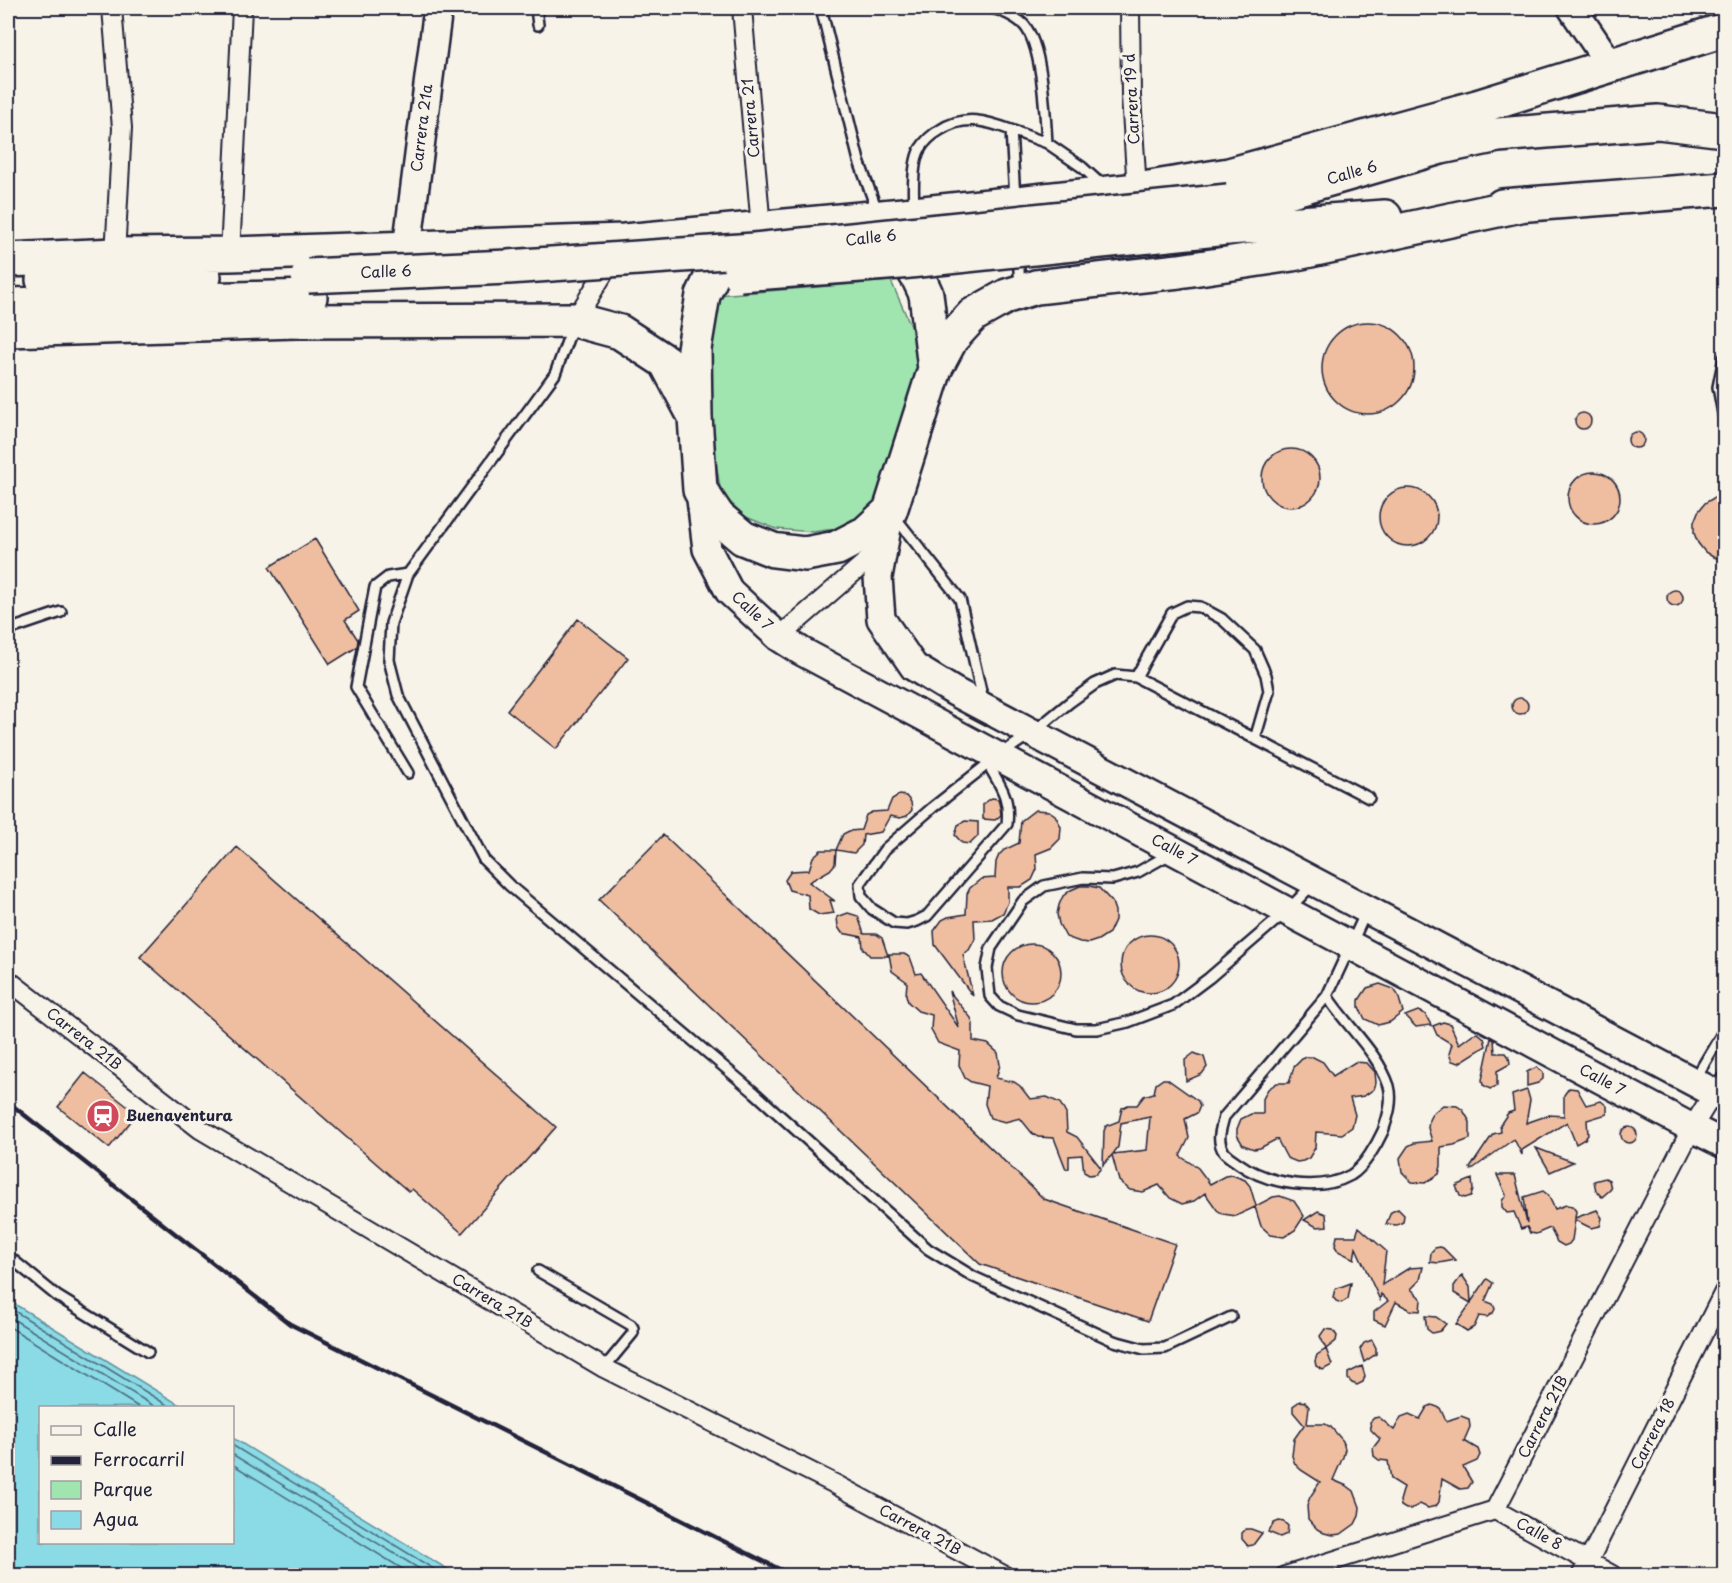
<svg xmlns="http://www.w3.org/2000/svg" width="1732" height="1583" font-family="'Playpen Sans',sans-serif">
<rect width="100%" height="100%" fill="#f7f3e8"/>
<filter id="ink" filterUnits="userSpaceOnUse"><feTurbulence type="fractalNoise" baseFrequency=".0167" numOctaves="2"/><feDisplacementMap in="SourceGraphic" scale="12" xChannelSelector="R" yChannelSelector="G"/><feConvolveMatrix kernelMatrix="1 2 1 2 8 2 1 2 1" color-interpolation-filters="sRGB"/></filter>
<g filter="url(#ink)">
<!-- green -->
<path fill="#a0e4af" stroke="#618375" stroke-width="1.5" d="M891 281 922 351 875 507 841 528 813 532 776 529 746 517 721 494 705 394 703 341 717 295Z"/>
<!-- water -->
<path fill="#8adbe5" stroke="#6091a1" stroke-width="1.5" d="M8 1300 183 1407 40 1408V1542H232L233 1438 457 1575H8Z"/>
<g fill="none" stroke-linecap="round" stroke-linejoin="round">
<!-- shore -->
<path stroke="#4c6c7f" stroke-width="1.5" d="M8 1307 172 1408
M8 1316 157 1408
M8 1326 140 1408
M232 1445 445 1576
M232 1454 431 1576
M232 1464 414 1576"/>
</g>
<!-- building -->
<path fill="#efbea0" stroke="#22223b" stroke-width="1.5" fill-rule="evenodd" d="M1322 368a46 46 0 1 1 92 0a46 46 0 1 1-92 0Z
M1575 421a8 8 0 1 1 16 0a8 8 0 1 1-16 0Z
M1628 440a8 8 0 1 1 16 0a8 8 0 1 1-16 0Z
M1262 478a29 29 0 1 1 58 0a29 29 0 1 1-58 0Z
M1568 498a26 26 0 1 1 52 0a26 26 0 1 1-52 0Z
M1379 517a29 29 0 1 1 58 0a29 29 0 1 1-58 0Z
M1725 496V560L1713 557 1705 552 1698 543 1694 533V522L1698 512 1705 503 1715 497Z
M315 539 359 611 345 620 358 640 357 647 330 664 269 567Z
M1667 598a8 8 0 1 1 16 0a8 8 0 1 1-16 0Z
M578 619 628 658 556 749 507 710Z
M1512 706a8 8 0 1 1 16 0a8 8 0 1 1-16 0Z
M899 795 906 796 911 802 912 810 907 816 900 818 890 816 881 832 863 835 862 845 854 853 836 850 843 834 849 831 861 830 866 815 872 812 887 811 892 799Z
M992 798 998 799 1000 807 1001 815 995 820 983 819V804Z
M1035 810 1049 811 1055 815 1061 827 1060 839 1051 848 1036 854 1037 869 1032 880 1021 887H1008V902L1003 913 992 919 974 920 975 939 969 950 963 955 973 996 935 945 934 931 942 920 948 917 966 914 967 894 970 888 981 879 995 878 996 862 999 855 1004 850 1019 843 1021 821Z
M965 821 978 822V836L970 844 962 843 955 835 958 825Z
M663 835 1044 1199 1175 1244 1148 1321 980 1264 599 900Z
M237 847 556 1127 462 1233 412 1189 409 1192 140 957Z
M821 850H836L835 864 830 870 809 882 835 901 830 900 834 913 819 915 809 909 808 895 789 890 785 880 791 871 809 870 813 857Z
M1080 886H1089L1099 888 1112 902 1115 911V920L1109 933 1098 940 1089 943 1080 942 1066 937 1059 924 1057 914 1059 905 1063 896 1071 890Z
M848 913 858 916 864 934H876L882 938 888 956H870L863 948 862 937 842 933 838 927 837 917Z
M1121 964a29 29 0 1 1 58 0a29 29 0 1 1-58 0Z
M1003 973a29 29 0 1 1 58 0a29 29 0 1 1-58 0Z
M889 954H904L910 957 916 974 921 973 959 1028 949 991 971 1018 973 1024V1041L988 1044 998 1053 1000 1065 996 1078 1014 1082 1020 1086 1030 1099 1047 1097 1060 1103 1066 1114 1067 1132 1077 1137 1101 1168 1096 1174 1089 1175 1084 1172 1082 1155 1069 1156V1168L1066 1169 1054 1138 1038 1137 1032 1133 1020 1118 1005 1122 990 1118 985 1104 987 1086 971 1082 965 1078 959 1065 960 1051 938 1043 931 1030 932 1015 918 1011 908 1002 906 995 907 982 892 971Z
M1380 984 1394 989 1398 995 1403 1012 1390 1022 1378 1025 1365 1019 1359 1007V1000L1367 988Z
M1418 1011 1425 1014 1431 1025 1416 1027 1405 1016Z
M1443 1022 1450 1024 1459 1044 1473 1034 1478 1033 1484 1038 1486 1046 1459 1063 1452 1061 1449 1054 1452 1044 1437 1035 1433 1026Z
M1491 1038 1494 1040 1495 1053H1506L1509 1057 1510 1064 1497 1071V1086L1490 1089 1483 1085 1482 1080Z
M1194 1053 1204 1057 1207 1067 1202 1074 1186 1081 1185 1060Z
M1307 1057H1313L1323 1062 1333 1076 1355 1062 1367 1063 1375 1072 1376 1083 1374 1089 1364 1096 1350 1098 1355 1115 1352 1127 1342 1134 1316 1132 1315 1148 1309 1158 1303 1161 1297 1162 1287 1158 1277 1139 1260 1148 1254 1149 1243 1145 1237 1135V1129L1241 1119 1251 1114H1263V1099L1268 1089 1277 1083H1289L1294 1067 1302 1059Z
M1537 1067 1543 1073V1079L1538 1083 1527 1086V1072Z
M85 1073 137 1114 109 1148 58 1107Z
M1163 1079H1167L1198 1101 1200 1106 1197 1113 1185 1119 1189 1138 1180 1156 1198 1168 1210 1184 1225 1176 1232 1175 1245 1180 1250 1186 1256 1206 1273 1197 1280 1196 1294 1201 1304 1216 1295 1230 1284 1237 1271 1235 1261 1226 1255 1207 1236 1216 1223 1214 1217 1210 1205 1193 1194 1201 1182 1204 1170 1198 1159 1185 1143 1192 1130 1190 1119 1181 1112 1155 1103 1165 1104 1131 1106 1126 1119 1121 1122 1108 1128 1105H1137L1144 1096 1154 1093 1156 1084ZM1150 1117 1147 1150 1113 1154 1118 1147 1121 1123Z
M1569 1088 1577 1089 1586 1105 1601 1101 1607 1106V1114L1587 1120 1588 1135 1585 1139 1576 1144 1567 1122 1522 1150V1155L1514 1139 1471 1170 1470 1168 1493 1134 1501 1132 1500 1125 1508 1113 1514 1111 1512 1095 1527 1090 1530 1100 1526 1123 1549 1115 1564 1116V1095Z
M1443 1105 1457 1106 1463 1110 1470 1122V1139L1454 1145 1441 1147V1166L1439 1174 1425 1183 1412 1182 1402 1172 1400 1158 1408 1146 1414 1143 1432 1141 1428 1128 1429 1120 1432 1114Z
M1621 1135a8 8 0 1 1 16 0a8 8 0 1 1-16 0Z
M1536 1148 1573 1162 1550 1172Z
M1497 1175H1515L1527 1223 1524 1197 1543 1191 1548 1195 1555 1209 1566 1205 1572 1206 1576 1211 1575 1218 1597 1210 1602 1218 1600 1226 1591 1228 1575 1220 1572 1240 1569 1244 1564 1246 1557 1242 1550 1228 1536 1234 1530 1233 1527 1227 1521 1229 1514 1212 1507 1213 1502 1207V1201L1506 1195Z
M1605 1178 1609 1180 1611 1189 1602 1197 1596 1191 1594 1181Z
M1472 1179 1473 1190 1471 1196 1465 1198 1460 1196 1456 1186Z
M1398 1209 1404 1215 1403 1222 1397 1225 1386 1224 1391 1212Z
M1318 1211 1326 1214 1327 1226 1317 1227 1304 1220Z
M1359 1227 1386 1251 1382 1285 1409 1268 1423 1267 1420 1280 1411 1289 1421 1299 1420 1311 1410 1310 1396 1302 1385 1325 1374 1320V1312L1388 1301 1381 1294 1380 1300 1356 1248 1354 1259 1338 1251 1335 1246 1337 1236H1356Z
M1440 1247 1443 1248 1455 1260 1439 1263 1430 1262 1431 1252 1435 1248Z
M1462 1275 1470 1287 1471 1302 1487 1279 1493 1283 1485 1301 1493 1304 1495 1309 1493 1313 1487 1317 1479 1316 1474 1327 1467 1331 1456 1324 1471 1303 1454 1293V1286Z
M1351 1283 1348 1299 1341 1303 1336 1301 1333 1297 1335 1289Z
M1425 1316 1436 1317 1446 1324 1440 1331 1432 1333 1427 1329Z
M1325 1329 1333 1330 1337 1336 1336 1341 1326 1349 1332 1365 1323 1370 1316 1366 1315 1361 1317 1355 1326 1349 1320 1336Z
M1372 1340 1376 1348V1354L1364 1362 1360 1349 1364 1343Z
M1362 1366 1365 1376 1363 1382 1357 1385 1352 1383 1348 1379V1373Z
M1300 1401 1305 1402 1309 1407 1307 1424H1325L1331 1427 1343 1441 1345 1449 1343 1457 1333 1480 1347 1486 1354 1491 1360 1507 1359 1516 1355 1524 1341 1534 1333 1535 1324 1533 1317 1529 1308 1519 1307 1505 1310 1497 1320 1482 1301 1470 1295 1464 1292 1456 1294 1439 1304 1425 1293 1412V1406Z
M1432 1405 1440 1408 1446 1421 1461 1416 1469 1419 1470 1427 1464 1441 1478 1449 1480 1455 1477 1461 1463 1467 1472 1482 1468 1488 1460 1489 1442 1479 1439 1502 1436 1506 1428 1508 1420 1504 1411 1509H1406L1401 1506 1400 1501 1404 1487 1391 1479 1388 1461 1379 1460 1374 1456 1373 1448 1380 1439 1371 1430 1370 1422 1374 1418 1379 1417 1394 1430 1401 1417 1409 1414 1420 1419 1427 1407Z
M1279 1521 1284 1522 1288 1526 1287 1534 1280 1537 1268 1532 1274 1523Z
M1246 1529H1251L1262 1533 1253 1545 1248 1546 1242 1539V1533Z"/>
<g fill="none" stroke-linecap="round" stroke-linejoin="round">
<defs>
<path id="lane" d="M536 8 538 25
M821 8 859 161 878 213
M991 8C1001 10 1016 17 1024 25 1043 46 1045 115 1047 143
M1011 130 1047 143 1082 167 1103 186
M914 208C913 191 912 164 920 149 925 141 933 134 940 130 964 114 987 121 1011 130L1015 199
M1018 255 1020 286
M573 325 555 374 408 574 391 623 389 660 398 695 484 860 510 886 755 1093 928 1249 974 1277 1114 1341 1144 1349 1165 1348 1231 1317
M1724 358 1718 387 1724 419
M895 517 960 599 983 700
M8 630 61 612
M1136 677 1172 613 1187 606 1200 607 1222 619 1255 650 1266 675 1269 691 1255 739
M988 764C1001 787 1010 797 1007 824L927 916 917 921 907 924 894 923 872 909 861 896 860 884 885 849 932 808 998 756 1032 733 1070 702 1095 684 1115 675 1136 677 1369 798
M408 773 356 687 375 587 388 577 408 574
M1166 851 1163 858 1138 872 1113 879 1083 878 1044 886 1023 901 991 948 987 968 990 996 999 1006 1018 1015 1076 1029H1097L1128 1022 1173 1005 1209 978 1287 911 1313 884
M1327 996C1347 1027 1377 1051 1389 1086 1393 1101 1388 1117 1383 1131 1377 1144 1364 1167 1351 1175 1319 1193 1267 1184 1238 1163 1234 1160 1227 1156 1224 1152 1216 1140 1221 1129 1224 1117L1327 996 1366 912
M1695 1079 1724 1030
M1715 1091 1724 1075
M8 1256 57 1296 148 1352
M538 1271 631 1325 633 1328V1333L604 1368"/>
<path id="street" d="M112 8 122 128 115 255
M742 8 761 228
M1130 8 1131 96 1137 190
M230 254 242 8
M575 320 613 258
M779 637 883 547
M8 980 200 1129 604 1368 833 1483 1005 1576
M1495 1510 1614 1576
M1285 1576 1495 1510 1692 1128 1714 1092
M1581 1576 1724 1292"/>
<path id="secondary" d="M1572 8 1611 66
M407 248 438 8
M700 491 707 549 729 591 779 637 801 651 1692 1128 1724 1144
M890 511 878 577 881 619 914 667 955 692 1724 1098"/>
<path id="highway" d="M1228 201 1288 191 1441 147 1498 135 1658 122 1724 130
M1502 206 1724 189
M1227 228 1385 217
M733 232 703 295 694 349 695 417 700 490 718 517 743 538 773 550 805 554 837 548 866 533 890 511 935 369 951 339 973 315 1007 296 1036 287 1179 271 1292 254 1525 204
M894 239 919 279 926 294 935 369
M8 260 115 255 230 254 624 241 914 214 1137 190 1229 175 1477 107 1724 30
M43 280 204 277
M8 305 310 297
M8 330 296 321 575 320 620 332 666 362 692 411"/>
</defs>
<!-- lane casing -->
<use href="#lane" stroke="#22223b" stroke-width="14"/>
<!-- street casing -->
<use href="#street" stroke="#22223b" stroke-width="22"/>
<!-- secondary casing -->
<use href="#secondary" stroke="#22223b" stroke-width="32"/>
<!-- highway casing -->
<use href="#highway" stroke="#22223b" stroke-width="38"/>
<!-- lane -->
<use href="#lane" stroke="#f7f3e8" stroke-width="9"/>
<!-- street -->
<use href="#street" stroke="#f7f3e8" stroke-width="18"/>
<!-- secondary -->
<use href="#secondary" stroke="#f7f3e8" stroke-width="27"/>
<!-- highway -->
<use href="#highway" stroke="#f7f3e8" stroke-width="33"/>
<!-- rail -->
<path stroke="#22223b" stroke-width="4.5" d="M8 1102 290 1324 793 1576"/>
<defs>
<path id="highway-bridge" d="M740 274 900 262 1227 228
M308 276 508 267 754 250 1228 201"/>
</defs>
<!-- highway-bridge casing -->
<use href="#highway-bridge" stroke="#22223b" stroke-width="38" stroke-linecap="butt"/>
<!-- highway-bridge -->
<use href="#highway-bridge" stroke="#f7f3e8" stroke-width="33"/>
</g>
</g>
<!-- icons -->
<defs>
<symbol id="station-disc" viewBox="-11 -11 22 22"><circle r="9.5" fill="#d1495b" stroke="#f7f3e8"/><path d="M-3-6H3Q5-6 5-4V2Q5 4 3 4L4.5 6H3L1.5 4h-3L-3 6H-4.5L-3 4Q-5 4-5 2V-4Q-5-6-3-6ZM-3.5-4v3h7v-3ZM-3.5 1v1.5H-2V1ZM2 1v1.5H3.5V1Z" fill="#fff"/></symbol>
</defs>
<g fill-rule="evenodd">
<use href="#station-disc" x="84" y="1097" width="38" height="38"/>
</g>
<g text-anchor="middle" stroke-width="6" stroke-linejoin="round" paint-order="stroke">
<!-- street labels -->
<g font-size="15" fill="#22223b" stroke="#f7f3e8">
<text transform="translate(1132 99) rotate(-93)" y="5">Carrera 19 d</text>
<text transform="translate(751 118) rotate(-95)" y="5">Carrera 21</text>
<text transform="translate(422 128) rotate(-83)" y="5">Carrera 21a</text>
<text transform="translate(1352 173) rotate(-16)" y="5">Calle 6</text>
<text transform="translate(871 238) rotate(-6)" y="5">Calle 6</text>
<text transform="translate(386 272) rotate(-2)" y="5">Calle 6</text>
<text transform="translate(752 611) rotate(43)" y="5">Calle 7</text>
<text transform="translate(1174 850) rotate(28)" y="5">Calle 7</text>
<text transform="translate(84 1039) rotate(38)" y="5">Carrera 21B</text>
<text transform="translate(1602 1080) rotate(28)" y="5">Calle 7</text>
<text transform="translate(492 1301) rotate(31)" y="5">Carrera 21B</text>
<text transform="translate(1543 1417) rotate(-63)" y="5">Carrera 21B</text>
<text transform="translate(1653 1434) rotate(-63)" y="5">Carrera 18</text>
<text transform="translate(920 1530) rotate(28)" y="5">Carrera 21B</text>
<text transform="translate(1539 1534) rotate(29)" y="5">Calle 8</text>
</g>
<!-- poi labels -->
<g font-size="15" font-weight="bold" fill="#22223b" stroke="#f7f3e8" text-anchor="start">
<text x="126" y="1121">Buenaventura</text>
</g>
</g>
<!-- margin -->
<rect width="1732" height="1583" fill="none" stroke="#f7f3e8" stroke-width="30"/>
<rect x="15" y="15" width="1702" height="1553" fill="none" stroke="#22223b" stroke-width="2" filter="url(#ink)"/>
<!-- legend -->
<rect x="39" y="1406" width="195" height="138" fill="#f7f3e8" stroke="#a29fa3" stroke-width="1.5"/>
<rect x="51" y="1426" width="30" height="9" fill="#f7f3e8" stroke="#a29fa3" stroke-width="1.5"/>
<text x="93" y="1436" font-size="18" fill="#22223b">Calle</text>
<rect x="51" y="1456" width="30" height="9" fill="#22223b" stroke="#a29fa3" stroke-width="1.5"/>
<text x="93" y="1466" font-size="18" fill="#22223b">Ferrocarril</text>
<rect x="51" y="1481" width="30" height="18" fill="#a0e4af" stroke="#a29fa3" stroke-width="1.5"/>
<text x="93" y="1496" font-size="18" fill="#22223b">Parque</text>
<rect x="51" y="1511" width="30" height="18" fill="#8adbe5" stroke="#a29fa3" stroke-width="1.5"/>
<text x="93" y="1526" font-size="18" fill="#22223b">Agua</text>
</svg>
